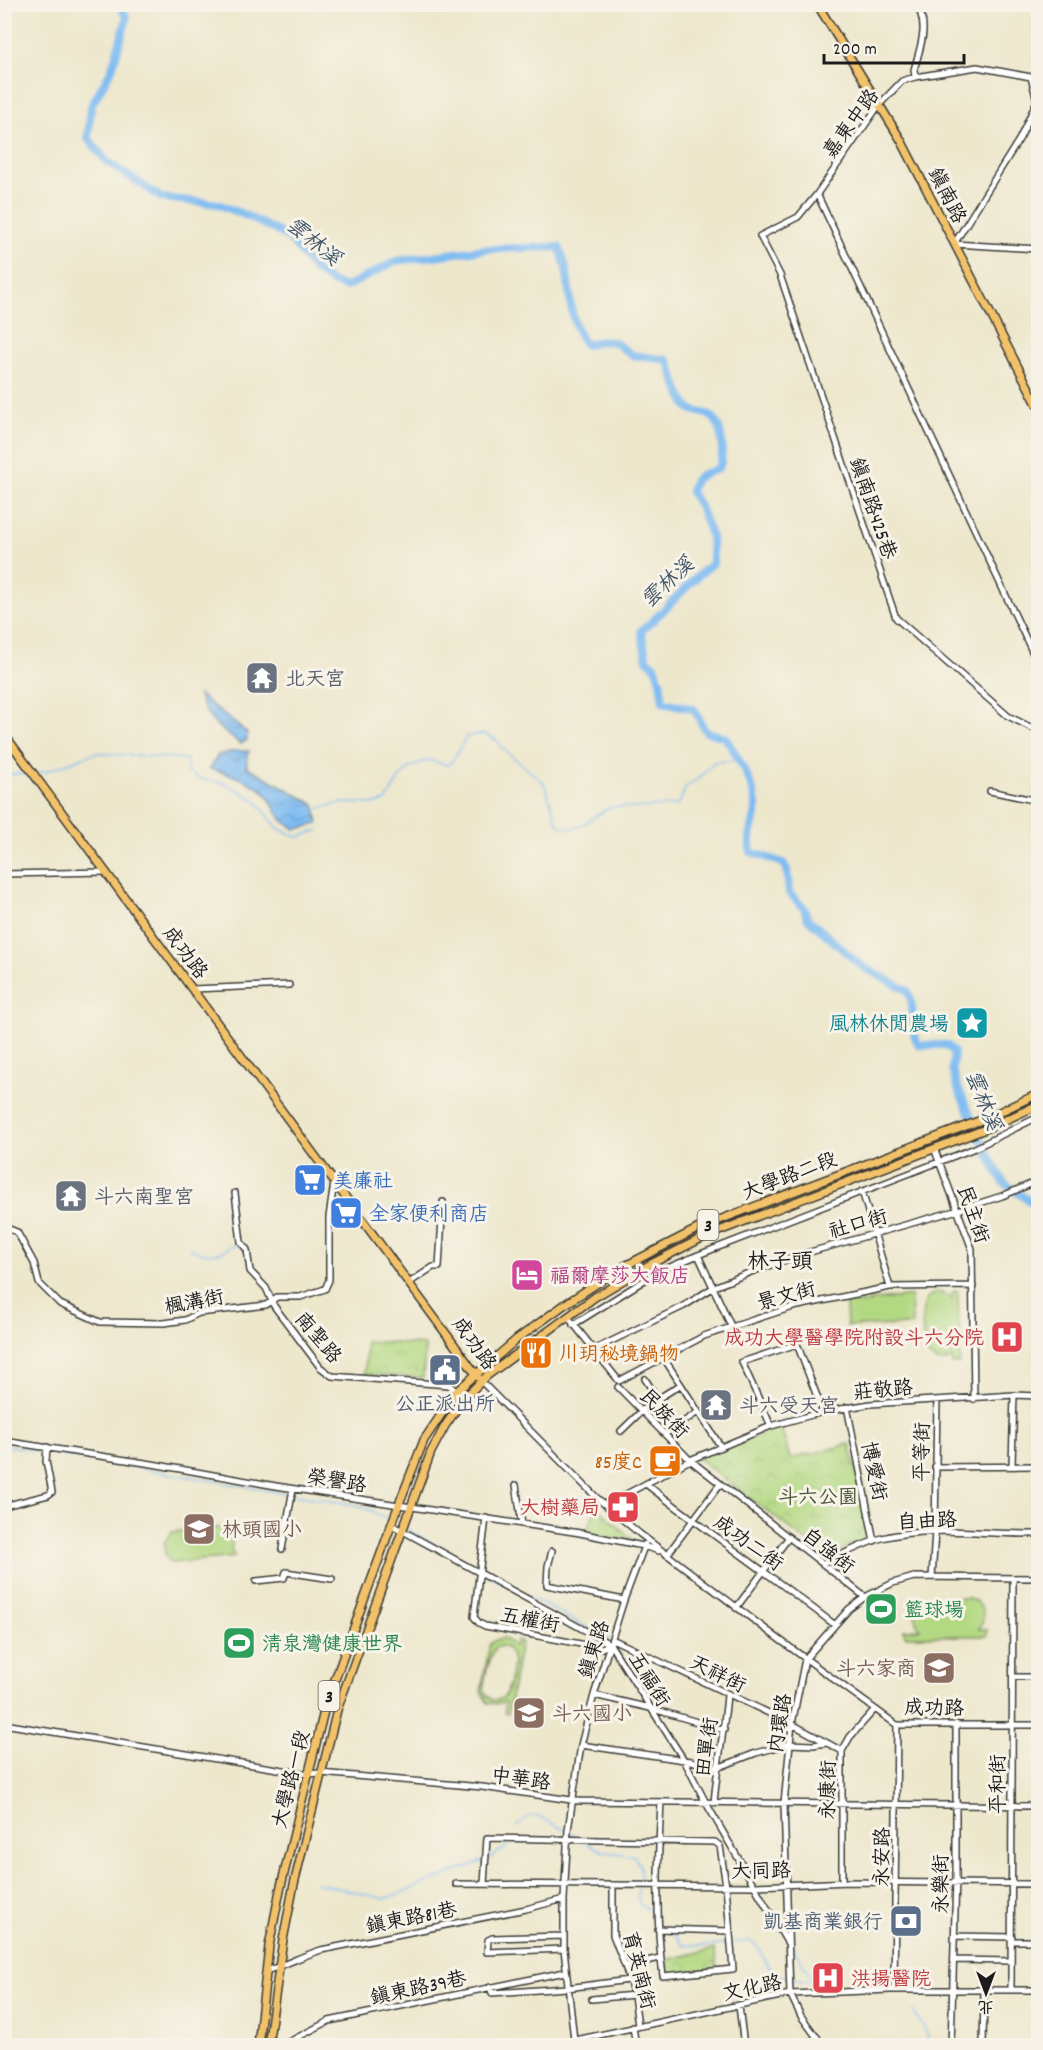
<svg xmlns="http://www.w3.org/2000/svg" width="1043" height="2050" font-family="Dekko,'LXGW WenKai TC',sans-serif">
<defs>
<pattern id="park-crowns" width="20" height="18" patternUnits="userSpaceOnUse" patternTransform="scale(1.5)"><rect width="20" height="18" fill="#b2d881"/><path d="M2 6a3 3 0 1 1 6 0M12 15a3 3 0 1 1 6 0" fill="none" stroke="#98b96f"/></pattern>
<pattern id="water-waves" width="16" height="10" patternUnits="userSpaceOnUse" patternTransform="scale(1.5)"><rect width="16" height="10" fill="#7fbcf2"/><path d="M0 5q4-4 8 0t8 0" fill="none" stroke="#6da1cf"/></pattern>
</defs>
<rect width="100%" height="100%" fill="#f7f3e8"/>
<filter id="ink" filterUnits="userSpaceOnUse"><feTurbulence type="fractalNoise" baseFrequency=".0167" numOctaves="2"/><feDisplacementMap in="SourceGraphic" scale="12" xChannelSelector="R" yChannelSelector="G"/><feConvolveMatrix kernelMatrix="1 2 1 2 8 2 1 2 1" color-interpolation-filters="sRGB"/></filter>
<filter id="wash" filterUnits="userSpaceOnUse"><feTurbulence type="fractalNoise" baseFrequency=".008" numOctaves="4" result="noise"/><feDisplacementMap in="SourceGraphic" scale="24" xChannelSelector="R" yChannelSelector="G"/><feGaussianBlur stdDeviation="1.35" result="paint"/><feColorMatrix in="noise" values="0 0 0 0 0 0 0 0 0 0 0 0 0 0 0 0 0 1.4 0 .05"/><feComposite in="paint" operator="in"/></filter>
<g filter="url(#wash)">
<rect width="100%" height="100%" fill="#ede7cc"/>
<!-- grass -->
<path fill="#b2d881" stroke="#677a4e" stroke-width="1.5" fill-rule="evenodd" d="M953 1291H958L960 1364H952V1358L944 1362 935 1361 925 1352C924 1335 915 1300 935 1293 942 1291 947 1294 952 1299Z
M911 1296 912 1325 847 1326 846 1303H869V1301Z
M224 1527 233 1537 231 1550 235 1557 171 1563 165 1555 164 1543 172 1532Z
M969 1598C984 1604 987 1616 979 1629H987V1636H905L904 1630 920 1629 916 1622 915 1610 919 1604 930 1599Z
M504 1638 515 1646 517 1640 521 1641 508 1714 504 1713 506 1702 495 1704 488 1703 481 1692 490 1644 496 1640ZM504 1646C520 1656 510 1677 507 1693L503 1698 494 1701C489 1698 485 1695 484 1690 483 1681 490 1652 496 1647Z"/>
<!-- park -->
<path fill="url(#park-crowns)" stroke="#677a4e" stroke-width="1.5" d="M366 1341 425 1345 423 1378 365 1374Z
M781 1427 790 1459 850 1444 871 1537 827 1557 696 1457Z
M597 1507 634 1541 584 1535Z
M714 1949 718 1969 669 1974 666 1960Z"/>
<!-- water -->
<path fill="url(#water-waves)" stroke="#4e6c87" stroke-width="1.5" d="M198 694 247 733V740L241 744C217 727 208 722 198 694Z
M235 751H249L246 766 315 805 318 824 296 829C276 818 280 815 269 798 260 782 226 773 210 769L218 755Z"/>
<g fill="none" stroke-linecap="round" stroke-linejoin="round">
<!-- stream -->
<path stroke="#7fbcf2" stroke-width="1.5" d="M35 773 44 772 95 753 187 759V772L201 779 220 782 233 787 256 801 279 829 298 837 319 830
M4 775 31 773
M319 808 341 803 375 804 386 801 400 777 411 767 428 760 447 765 451 763 467 736 485 734 498 741 502 748 544 783 558 824C577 838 593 814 609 808 613 806 618 807 623 807 642 809 657 807 676 805L679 804 686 787 700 777 714 762 739 760
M189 1249C199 1252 208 1255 218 1253 226 1250 232 1244 241 1246
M4 1445 45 1452
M50 1453 290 1494
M295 1495 361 1506 391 1522
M406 1529 478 1568
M482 1571 609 1640
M613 1644 639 1685
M516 1827 529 1816 540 1817 565 1830
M569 1832 578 1837
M587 1843 602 1851 634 1856 640 1866 641 1884
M487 1859 505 1848 508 1843
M316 1883 385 1899 483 1861
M639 1888 637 1896 640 1905 651 1910 652 1917 657 1921
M780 1925 785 1933
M672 1932 683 1945 710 1946 727 1944
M734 1943 750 1941C771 1954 758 1971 788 1978
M791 1943 818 1990
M793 1979 814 1983
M913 2011 926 2031 930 2046"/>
<!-- river -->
<path stroke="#7fbcf2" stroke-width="8" d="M120 4 127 18 112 69 91 106 88 138 106 161 162 198 218 204 247 216 288 237 315 270 332 282 346 287 396 261 486 249 559 247C574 278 564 318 586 345L602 341 614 342 632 355 668 360C673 372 680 399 688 407 694 413 702 411 709 415 723 422 723 448 721 462 718 478 695 465 691 492L701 509 711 535 713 563C687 583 667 610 641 631L647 660 655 666 660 681 663 702 694 709 706 732 725 737C736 754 758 790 756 810 754 824 747 838 751 852L783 863 787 869 789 893 804 908 807 918 863 967 907 990C918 1009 906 1025 919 1045H947L954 1053 952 1069 957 1086 986 1151 1004 1183 1038 1207"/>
</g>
</g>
<g filter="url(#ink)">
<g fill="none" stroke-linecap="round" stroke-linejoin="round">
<defs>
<path id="minor" d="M915 77 914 70C920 47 930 26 916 4
M1037 101 1031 77 977 67 915 77 902 81 879 105 817 194 798 217 760 236 780 275 896 618 1008 716 1038 731
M1038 101H1037L1020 138 954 244 1038 249
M817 194 1038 664
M990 791 1038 801
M4 874 105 872
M193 989 289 985
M934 1148 972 1249 974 1399
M862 1191 890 1287
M235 1193 241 1242 247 1250 250 1271 266 1288 274 1306 320 1367 332 1376 449 1385 464 1398
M4 1227 17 1232 34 1263 39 1283 60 1304 100 1322 164 1323 185 1320 199 1313 266 1305 277 1297H300L325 1289 329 1280V1217L334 1183
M698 1255 731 1326
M409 1283 433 1267H439L443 1202
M568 1317 619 1381 704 1336 793 1307 890 1287 973 1286
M573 1325 656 1273 698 1255 975 1148 1038 1117
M593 1350 684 1306 714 1287 751 1272 803 1254 958 1210 1002 1196 1038 1181
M667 1363 721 1447
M645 1379 658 1399
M481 1381 597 1498 640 1534 780 1640 897 1725H1038
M618 1387 690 1460 865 1597
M847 1407 874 1541
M771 1426 742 1362 797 1344 823 1412
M621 1431 648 1405 680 1385
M665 1434 698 1412
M4 1441 152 1464 276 1486 580 1533 643 1546 659 1551
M1012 1465 1014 1395
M935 1467 1038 1466
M646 1484C708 1532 773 1577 835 1625
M516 1485 522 1524
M606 1505 690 1460 721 1447 771 1426 823 1412 870 1404 1014 1395 1038 1396
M4 1506 48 1495 52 1492 46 1461 47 1447
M486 1518 474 1617 479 1623 485 1626 602 1648 610 1644
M392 1525 610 1644 684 1760 706 1803 787 1942
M282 1549 293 1489
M552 1551 548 1566 547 1585 624 1600
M667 1555 720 1484
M823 1563C842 1555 862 1544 882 1538 930 1525 989 1535 1038 1534
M932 1577 935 1532 937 1400
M256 1581 284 1578 286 1572 332 1579
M736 1608 789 1537
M612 1639 792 1724 842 1751
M1013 1677H1038
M594 1695 650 1708 724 1730
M4 1724 308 1774 320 1773 482 1787 578 1801 1038 1806
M581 1745 691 1761 717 1768 756 1753 789 1744 813 1745 827 1743
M714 1803C717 1767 724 1731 727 1695
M842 1882V1751L850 1737 875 1709
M456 1884 756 1886 849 1882 1038 1884
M484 1884 487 1838 715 1842 720 1846 726 1886 733 1969 663 1976C655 1918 658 1861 661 1802
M613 1885V1935L625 1966 634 1995 638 2026
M658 1929 730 1931
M564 1936 492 1938 488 1940 487 1952 564 1949
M954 1936 1012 1937
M1012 1941H1038
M954 1960 1011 1961
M625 1966 660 1958
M266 1971C285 1965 302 1956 321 1950L526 1909 564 1899
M490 1987 492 1993 567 1988 629 1980
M894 1990 897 1725
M1011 1990 1013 1578
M592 1999 634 1995
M739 2006 744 2046
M633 2027 636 2046
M574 2040 564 1949V1899L568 1830 581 1745 594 1695 624 1600 645 1544
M281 2046 329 2021 565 1972
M548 2046 790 1994 890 1990H1038
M804 2046 817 2037
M823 2046 801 2016 790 1994 784 1803 792 1724 805 1659 849 1609 865 1597 893 1583 914 1577 1038 1578
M951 2046 956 1878V1724
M983 2046 984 1990"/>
<path id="major" d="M817 4 901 140 1038 406
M4 734 478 1377
M258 2046 269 1946 280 1890 325 1707 399 1504 424 1440 457 1391 517 1339 564 1305 619 1269 701 1227 984 1119 1038 1094
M268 2046 283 1940 294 1884 337 1710 431 1452 445 1426 464 1398 488 1375 595 1297 649 1265 706 1236 988 1128 1038 1105"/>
</defs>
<!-- minor casing -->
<use href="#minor" stroke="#3b3a36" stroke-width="8"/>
<!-- major casing -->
<use href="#major" stroke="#3b3a36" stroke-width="10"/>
<!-- minor -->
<use href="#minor" stroke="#fff" stroke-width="5"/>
<!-- major -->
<use href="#major" stroke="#f2c26a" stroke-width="7"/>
</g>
</g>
<!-- icons -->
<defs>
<symbol id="temple-square" viewBox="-11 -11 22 22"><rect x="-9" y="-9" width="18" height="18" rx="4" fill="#6b7280" stroke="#f7f3e8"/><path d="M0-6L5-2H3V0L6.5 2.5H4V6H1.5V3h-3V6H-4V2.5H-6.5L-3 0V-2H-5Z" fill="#fff"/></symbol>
<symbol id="sight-square" viewBox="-11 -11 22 22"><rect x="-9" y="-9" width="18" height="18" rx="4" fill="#0f9aa8" stroke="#f7f3e8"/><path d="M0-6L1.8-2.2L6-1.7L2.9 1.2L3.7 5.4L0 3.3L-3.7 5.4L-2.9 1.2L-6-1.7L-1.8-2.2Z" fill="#fff"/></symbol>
<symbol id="supermarket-square" viewBox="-11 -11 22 22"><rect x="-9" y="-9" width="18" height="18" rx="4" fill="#3f7fe0" stroke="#f7f3e8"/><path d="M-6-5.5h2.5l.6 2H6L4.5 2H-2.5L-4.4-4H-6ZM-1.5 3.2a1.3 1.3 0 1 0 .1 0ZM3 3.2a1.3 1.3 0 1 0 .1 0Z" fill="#fff"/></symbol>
<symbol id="hotel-square" viewBox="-11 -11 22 22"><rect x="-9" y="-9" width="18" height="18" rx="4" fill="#d1479c" stroke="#f7f3e8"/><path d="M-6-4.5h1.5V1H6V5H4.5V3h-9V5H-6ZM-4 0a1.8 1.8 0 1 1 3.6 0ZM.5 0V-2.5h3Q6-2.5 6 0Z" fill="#fff"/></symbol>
<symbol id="hospital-square" viewBox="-11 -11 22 22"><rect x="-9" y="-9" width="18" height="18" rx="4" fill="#e0444e" stroke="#f7f3e8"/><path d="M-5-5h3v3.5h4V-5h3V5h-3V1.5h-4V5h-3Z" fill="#fff"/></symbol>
<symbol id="restaurant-square" viewBox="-11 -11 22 22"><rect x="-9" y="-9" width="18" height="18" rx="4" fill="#e8710a" stroke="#f7f3e8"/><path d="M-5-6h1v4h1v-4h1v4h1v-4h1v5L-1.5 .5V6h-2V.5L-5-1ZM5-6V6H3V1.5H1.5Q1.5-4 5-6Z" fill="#fff"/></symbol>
<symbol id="civic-square" viewBox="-11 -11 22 22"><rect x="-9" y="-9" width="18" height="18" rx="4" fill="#5c6f8a" stroke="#f7f3e8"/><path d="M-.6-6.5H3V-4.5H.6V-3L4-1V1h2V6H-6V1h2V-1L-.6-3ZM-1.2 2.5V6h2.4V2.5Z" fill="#fff"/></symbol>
<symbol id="cafe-square" viewBox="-11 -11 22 22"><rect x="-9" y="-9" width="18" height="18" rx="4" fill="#e8710a" stroke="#f7f3e8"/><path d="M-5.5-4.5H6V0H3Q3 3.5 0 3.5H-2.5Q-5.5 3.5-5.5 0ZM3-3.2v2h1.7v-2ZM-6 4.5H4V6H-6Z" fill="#fff"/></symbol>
<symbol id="pharmacy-square" viewBox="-11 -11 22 22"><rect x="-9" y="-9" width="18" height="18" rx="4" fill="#e0444e" stroke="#f7f3e8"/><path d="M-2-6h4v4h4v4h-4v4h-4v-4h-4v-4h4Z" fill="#fff"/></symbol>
<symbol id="school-square" viewBox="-11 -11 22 22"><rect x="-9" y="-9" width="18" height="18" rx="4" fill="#8d6e63" stroke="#f7f3e8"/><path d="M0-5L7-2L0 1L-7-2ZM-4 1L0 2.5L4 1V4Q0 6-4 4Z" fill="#fff"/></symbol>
<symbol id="stadium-square" viewBox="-11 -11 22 22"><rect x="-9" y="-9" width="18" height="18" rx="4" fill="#2e9e5b" stroke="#f7f3e8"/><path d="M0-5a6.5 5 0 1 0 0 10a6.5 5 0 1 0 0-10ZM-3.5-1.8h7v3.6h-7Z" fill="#fff"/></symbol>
<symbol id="bank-square" viewBox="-11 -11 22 22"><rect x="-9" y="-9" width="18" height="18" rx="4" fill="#5c6f8a" stroke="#f7f3e8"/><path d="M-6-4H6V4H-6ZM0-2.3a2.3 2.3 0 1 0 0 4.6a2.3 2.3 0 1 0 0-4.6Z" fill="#fff"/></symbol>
</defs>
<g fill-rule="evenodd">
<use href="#temple-square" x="243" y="659" width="38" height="38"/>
<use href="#sight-square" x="953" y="1004" width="38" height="38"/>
<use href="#supermarket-square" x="291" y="1161" width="38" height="38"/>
<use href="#temple-square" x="52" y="1177" width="38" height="38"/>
<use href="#supermarket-square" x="327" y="1194" width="38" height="38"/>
<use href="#hotel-square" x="508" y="1256" width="38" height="38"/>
<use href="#hospital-square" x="988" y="1318" width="38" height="38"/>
<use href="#restaurant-square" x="517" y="1334" width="38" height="38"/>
<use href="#civic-square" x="426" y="1351" width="38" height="38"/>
<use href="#temple-square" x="697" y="1386" width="38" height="38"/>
<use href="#cafe-square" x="646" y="1442" width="38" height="38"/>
<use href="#pharmacy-square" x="604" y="1488" width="38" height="38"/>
<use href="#school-square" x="180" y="1510" width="38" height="38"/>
<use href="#stadium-square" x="862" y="1590" width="38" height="38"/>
<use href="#stadium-square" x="220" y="1624" width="38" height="38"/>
<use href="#school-square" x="920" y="1649" width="38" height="38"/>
<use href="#school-square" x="510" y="1694" width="38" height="38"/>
<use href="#bank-square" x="887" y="1902" width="38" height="38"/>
<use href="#hospital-square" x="809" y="1959" width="38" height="38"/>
</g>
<g text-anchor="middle" stroke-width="6" stroke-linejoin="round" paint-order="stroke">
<!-- shield labels -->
<g fill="#f7f3e8" stroke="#5e5c59" stroke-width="1.5">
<rect x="697.5" y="1210" width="21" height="30" rx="4.5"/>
<rect x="318.5" y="1681" width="21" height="30" rx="4.5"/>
</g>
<g font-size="18" font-weight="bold" fill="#1c1c1c">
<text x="708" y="1231">3</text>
<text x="329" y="1702">3</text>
</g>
<!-- street labels -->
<g font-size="20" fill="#1c1c1c" stroke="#f7f3e8">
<text transform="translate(850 123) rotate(-54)" y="7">嘉東中路</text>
<text transform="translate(948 195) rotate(63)" y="7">鎮南路</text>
<text transform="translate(874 508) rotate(71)" y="7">鎮南路425巷</text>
<text transform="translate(186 952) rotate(53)" y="7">成功路</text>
<text transform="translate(789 1175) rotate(-21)" y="7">大學路二段</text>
<text transform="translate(974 1214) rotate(71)" y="7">民主街</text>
<text transform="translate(858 1223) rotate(-16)" y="7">社口街</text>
<text transform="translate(786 1295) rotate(-15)" y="7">景文街</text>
<text transform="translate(194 1301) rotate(-11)" y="7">楓溝街</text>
<text transform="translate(319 1337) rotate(50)" y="7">南聖路</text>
<text transform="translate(475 1343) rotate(54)" y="7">成功路</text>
<text transform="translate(883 1389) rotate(-5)" y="7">莊敬路</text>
<text transform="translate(665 1413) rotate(46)" y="7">民族街</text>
<text transform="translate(921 1452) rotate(-89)" y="7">平等街</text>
<text transform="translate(875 1471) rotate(78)" y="7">博愛街</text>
<text transform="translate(337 1480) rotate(9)" y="7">榮譽路</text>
<text transform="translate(927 1520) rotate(-3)" y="7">自由路</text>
<text transform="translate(749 1542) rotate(36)" y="7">成功二街</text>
<text transform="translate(829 1550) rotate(38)" y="7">自強街</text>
<text transform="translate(530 1619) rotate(11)" y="7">五權街</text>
<text transform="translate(593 1649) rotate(-72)" y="7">鎮東路</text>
<text transform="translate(718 1673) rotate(26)" y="7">天祥街</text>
<text transform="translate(650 1679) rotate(58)" y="7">五福街</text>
<text transform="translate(934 1707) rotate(1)" y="7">成功路</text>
<text transform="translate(779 1723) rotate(-81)" y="7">內環路</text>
<text transform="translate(706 1747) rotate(-82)" y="7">田單街</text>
<text transform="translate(521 1778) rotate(8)" y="7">中華路</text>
<text transform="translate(290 1779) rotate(-76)" y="7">大學路一段</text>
<text transform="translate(997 1784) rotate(-90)" y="7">平和街</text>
<text transform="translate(827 1790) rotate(-89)" y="7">永康街</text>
<text transform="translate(881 1857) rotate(-89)" y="7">永安路</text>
<text transform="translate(761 1870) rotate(-1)" y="7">大同路</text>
<text transform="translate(940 1884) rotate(-90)" y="7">永樂街</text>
<text transform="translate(411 1917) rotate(-11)" y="7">鎮東路81巷</text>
<text transform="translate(640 1970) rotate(76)" y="7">育英南街</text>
<text transform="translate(418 1987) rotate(-12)" y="7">鎮東路39巷</text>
<text transform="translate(752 1987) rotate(-12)" y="7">文化路</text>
</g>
<!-- worship labels -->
<g font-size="20" fill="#5b616d" stroke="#f7f3e8" text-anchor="start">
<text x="285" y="685">北天宮</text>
<text x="94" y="1203">斗六南聖宮</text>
<text x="739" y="1412">斗六受天宮</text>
</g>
<!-- culture labels -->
<g font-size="20" fill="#0d838f" stroke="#f7f3e8" text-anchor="end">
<text x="949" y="1030">風林休閒農場</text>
</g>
<!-- shop labels -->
<g font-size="20" fill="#366cbe" stroke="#f7f3e8" text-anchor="start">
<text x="333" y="1187">美廉社</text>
<text x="369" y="1220">全家便利商店</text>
</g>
<!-- hotel labels -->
<g font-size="20" fill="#b23c85" stroke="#f7f3e8" text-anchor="start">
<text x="550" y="1282">福爾摩莎大飯店</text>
</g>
<!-- health labels -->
<g font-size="20" fill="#be3a42" stroke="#f7f3e8" text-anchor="end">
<text x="984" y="1344">成功大學醫學院附設斗六分院</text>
<text x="600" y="1514">大樹藥局</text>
<text x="851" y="1985" text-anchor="start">洪揚醫院</text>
</g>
<!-- food labels -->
<g font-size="20" fill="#c56008" stroke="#f7f3e8" text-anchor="start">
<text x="559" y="1360">川玥秘境鍋物</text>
<text x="642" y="1468" text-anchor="end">85度C</text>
</g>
<!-- service labels -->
<g font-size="20" fill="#4e5e75" stroke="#f7f3e8">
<text x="445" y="1410">公正派出所</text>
<text x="883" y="1928" text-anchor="end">凱基商業銀行</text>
</g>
<!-- park labels -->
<g font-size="20" fill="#49543a" stroke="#f7f3e8">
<text x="818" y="1503">斗六公園</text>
</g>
<!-- education labels -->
<g font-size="20" fill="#785e54" stroke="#f7f3e8" text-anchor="start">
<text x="222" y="1536">林頭國小</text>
<text x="916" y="1675" text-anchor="end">斗六家商</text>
<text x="552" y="1720">斗六國小</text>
</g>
<!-- leisure labels -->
<g font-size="20" fill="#27864d" stroke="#f7f3e8" text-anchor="start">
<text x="904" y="1616">籃球場</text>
<text x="262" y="1650">清泉灣健康世界</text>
</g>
<!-- water labels -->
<g font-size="21" font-style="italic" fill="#3f5467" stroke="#f7f3e8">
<text transform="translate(314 241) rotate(39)" y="7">雲林溪</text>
<text transform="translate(667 582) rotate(-43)" y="7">雲林溪</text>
<text transform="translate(984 1100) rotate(68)" y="7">雲林溪</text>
</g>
<!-- quarter labels -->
<g font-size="22" fill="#1c1c1c" stroke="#f7f3e8">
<text x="780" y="1268">林子頭</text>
</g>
</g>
<!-- margin -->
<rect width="1043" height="2050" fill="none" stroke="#f7f3e8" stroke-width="24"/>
<!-- north arrow -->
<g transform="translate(986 1993) rotate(180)" stroke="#f7f3e8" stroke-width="4.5" paint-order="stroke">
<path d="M0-4.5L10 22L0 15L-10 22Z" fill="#1c1c1c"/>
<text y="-9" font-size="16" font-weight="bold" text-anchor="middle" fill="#1c1c1c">北</text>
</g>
<!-- scale -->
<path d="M824 54v9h140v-9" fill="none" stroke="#1c1c1c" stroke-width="3"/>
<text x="833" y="54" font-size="18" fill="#1c1c1c" stroke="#f7f3e8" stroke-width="4.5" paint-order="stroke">200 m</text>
</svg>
